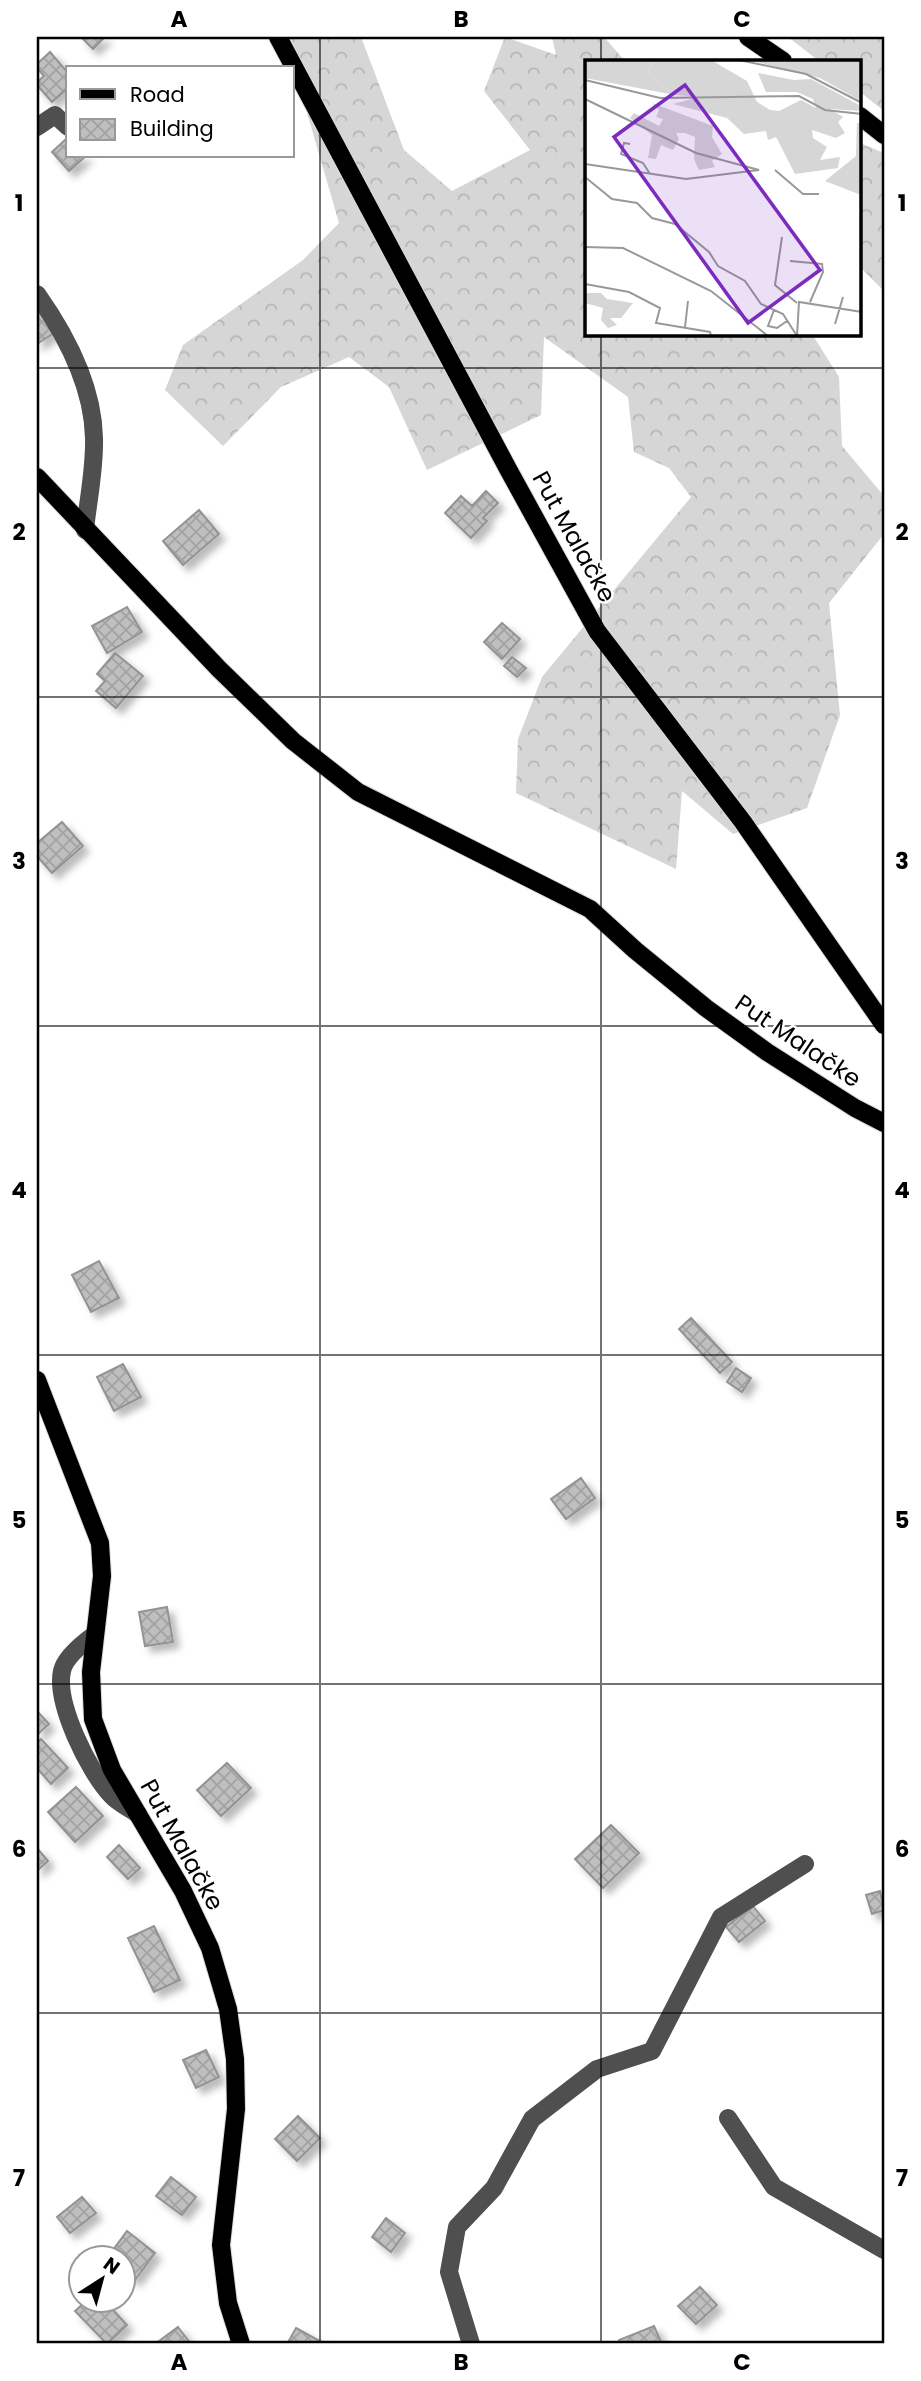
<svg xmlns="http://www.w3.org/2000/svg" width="921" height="2381" font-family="Poppins,sans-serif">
<defs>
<pattern id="forest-crowns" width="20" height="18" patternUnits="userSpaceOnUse" patternTransform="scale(1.75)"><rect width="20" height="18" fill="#d6d6d6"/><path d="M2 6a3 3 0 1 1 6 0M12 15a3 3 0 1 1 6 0" fill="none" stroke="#b6b6b6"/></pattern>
<pattern id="building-cross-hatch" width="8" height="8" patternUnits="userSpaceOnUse" patternTransform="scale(1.75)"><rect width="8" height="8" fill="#bfbfbf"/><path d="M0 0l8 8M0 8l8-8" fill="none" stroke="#a2a2a2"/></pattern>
<filter id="shadow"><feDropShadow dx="6" dy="6" stdDeviation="3.5" flood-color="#0004"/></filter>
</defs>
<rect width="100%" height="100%" fill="#fff"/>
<!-- forest -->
<path fill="url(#forest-crowns)" d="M285 37H361L404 150 452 191 530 150 484 91 505 37 556 55 552 37H604L625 61H587V334H812L839 377 842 446 884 496V534L829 603 840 715 807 808 733 834 682 791 676 869 516 793 518 739 542 677 691 497 669 468 634 452 628 397 544 337 541 415 427 470 389 387 349 357 281 387 223 446 165 390 183 345 303 260 339 223Z
M788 37H884V111L860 92V61H819Z
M860 143 884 153V291L860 267Z"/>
<!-- building -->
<path fill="url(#building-cross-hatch)" stroke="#939393" stroke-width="2" filter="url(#shadow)" d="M81 37H105L93 49Z
M50 52 68 73V88L52 102 37 85V82L44 76 37 68V64Z
M68 137V156H86L69 171 52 152Z
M37 307 54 333 37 344Z
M486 491 498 503 483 518 487 521 471 538 445 513 461 496 472 506Z
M199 510 219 534 183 565 163 541Z
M127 607 142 632 107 653 92 626Z
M502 623 520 639 502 659 484 642Z
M115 653 143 676 116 708 96 691 105 681 97 674Z
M512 657 526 668 517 677 504 666Z
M62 822 83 846 52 873 37 856V843Z
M99 1261 119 1298 91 1312 72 1275Z
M691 1318 732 1362 720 1373 679 1329Z
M123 1364 141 1397 114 1411 97 1377Z
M736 1368 751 1378 742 1392 727 1382Z
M581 1478 595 1498 566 1519 551 1499Z
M167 1607 173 1642 145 1646 139 1612Z
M37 1711 49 1724 37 1735Z
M41 1739 68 1768 51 1784 37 1768V1743Z
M227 1763 251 1788 221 1816 197 1790Z
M76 1787 103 1816 75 1842 48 1812Z
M611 1825 639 1853 603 1888 575 1859Z
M119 1845 140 1868 128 1879 107 1857Z
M37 1848 48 1861 37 1871Z
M880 1891 884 1910 872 1914 866 1895Z
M753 1906 765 1921 739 1942 726 1927Z
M154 1926 180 1980 154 1992 128 1938Z
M206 2050 219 2077 196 2088 183 2060Z
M298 2116 320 2138 297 2161 275 2139Z
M171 2177 196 2197 182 2215 156 2196Z
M82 2197 96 2213 70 2233 57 2217Z
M386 2218 405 2233 391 2252 372 2237Z
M127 2231 155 2253 135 2280 122 2271V2258H107Z
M700 2287 717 2305 696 2324 678 2306Z
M87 2300H104L127 2325 107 2344 75 2311Z
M654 2326 662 2344H620L619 2340Z
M178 2327 191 2344H155Z
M296 2328 325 2344H287Z"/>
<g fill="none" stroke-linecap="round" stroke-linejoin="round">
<defs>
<path id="major" d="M278 37 508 469 597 631 743 822 884 1025
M748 37 783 61
M860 116 884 135
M37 477 219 669 293 741 358 792 590 909 635 950 706 1008 767 1052 855 1108 884 1123
M37 1380 100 1543 102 1576 91 1672 93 1719 112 1770 183 1891 210 1948 228 2009 235 2059 236 2109 221 2245 228 2303 241 2344"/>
</defs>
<!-- major casing -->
<use href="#major" stroke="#dbdbdb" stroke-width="20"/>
<!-- minor -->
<path stroke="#4f4f4f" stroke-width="18" d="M37 127 55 115 68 127
M37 294C66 335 93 386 94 438 95 468 88 500 85 530
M94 1635C83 1643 65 1657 62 1671 55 1703 89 1772 111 1795 118 1803 129 1808 138 1814
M728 2118 774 2187 884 2250
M471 2344 449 2272 457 2227 494 2188 532 2119 597 2069 652 2051 721 1917 805 1864"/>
<!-- major -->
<use href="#major" stroke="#000" stroke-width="18"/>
</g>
<!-- grid -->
<path fill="none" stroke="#000" stroke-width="2" stroke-opacity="0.55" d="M320 37V2344M601 37V61M601 334V2344M37 368H884M37 697H884M37 1026H884M37 1355H884M37 1684H884M37 2013H884"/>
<g text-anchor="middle" stroke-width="5" stroke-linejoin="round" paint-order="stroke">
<!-- street labels -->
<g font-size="24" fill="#000" stroke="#fff">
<text transform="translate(574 537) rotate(61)" y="8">Put Malačke</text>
<text transform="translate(798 1041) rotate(34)" y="8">Put Malačke</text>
<text transform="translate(182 1845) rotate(61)" y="8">Put Malačke</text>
</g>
</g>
<!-- overview -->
<g transform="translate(585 60)">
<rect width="276" height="276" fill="#fff"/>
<path d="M0 0H71L64 10 66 17 90 35 0 18ZM164 0H276V41L235 18Z" fill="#d6d6d6"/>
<path d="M71 0H126L162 21 172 42 185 50 194 51 216 40 231 48 228 39 212 32H181L173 13 209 20 226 19 276 46V51L245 49 258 57 253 62 260 73 251 78 227 70 228 78 242 87 235 100 255 97 253 108 210 114 191 77 183 80 181 71 159 74 142 58 88 44 114 37 90 35 66 17 64 10ZM67 43 128 66 127 77 137 94 127 101 130 107 114 110 109 99 110 77 100 73H91L94 79 88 90 76 85 71 99 63 98 67 75 45 58 49 53 74 66 78 59 71 57 74 50ZM272 63H276V135L240 121 271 96ZM0 233H16L22 239 48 243 36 258H25L32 265 23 268 16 260 18 248 0 243Z" fill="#d6d6d6"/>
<path fill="none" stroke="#999" stroke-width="2" d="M154 0 221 14 277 43M0 20 75 38 214 36 240 50 277 54M0 39 111 93 174 110 101 119 0 104M45 84 39 83 36 94 58 103 65 114M190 110 218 134H234M0 117 27 139 52 143 67 158 90 164 124 192 133 206 160 221 176 244 198 254 212 276M197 177 190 225 212 243M0 187 38 188 126 231 183 276M205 201 237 204 238 212 225 242M0 224 44 232 75 248 71 263 125 272 126 276M189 250 183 266 192 268 202 261M250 264 258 237M100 267 103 241M212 276 214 242 277 252"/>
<path fill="#7b2cbf" fill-opacity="0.15" stroke="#7b2cbf" stroke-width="3.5" d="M100 25 235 210 163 263 29 77Z"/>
<rect width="276" height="276" fill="none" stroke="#000" stroke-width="3.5"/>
</g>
<!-- border -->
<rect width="921" height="2381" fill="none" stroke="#ffffff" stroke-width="77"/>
<!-- legend -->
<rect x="66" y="66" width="228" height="91" fill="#ffffff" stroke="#999999" stroke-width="2"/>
<rect x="80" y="89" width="35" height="10" fill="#000000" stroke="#999999" stroke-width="2"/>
<text x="130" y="102" font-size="21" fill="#000000">Road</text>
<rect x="80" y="119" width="35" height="21" fill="url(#building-cross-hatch)" stroke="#999999" stroke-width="2"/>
<text x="130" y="136" font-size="21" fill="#000000">Building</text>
<!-- north arrow -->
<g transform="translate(102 2279) rotate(36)"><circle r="33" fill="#ffffff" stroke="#999999" stroke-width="2"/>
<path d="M0-5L12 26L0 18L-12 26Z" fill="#000000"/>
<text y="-10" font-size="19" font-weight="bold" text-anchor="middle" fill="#000000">N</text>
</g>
<rect x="38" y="38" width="845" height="2304" fill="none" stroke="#000" stroke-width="2.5"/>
<g font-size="23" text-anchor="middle" font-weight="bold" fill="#000">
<text x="179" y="27">A</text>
<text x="461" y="27">B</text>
<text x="742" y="27">C</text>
<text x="19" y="211">1</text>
<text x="902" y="211">1</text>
<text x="19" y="540">2</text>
<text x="902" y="540">2</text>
<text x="19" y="869">3</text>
<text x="902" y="869">3</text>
<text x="19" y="1198">4</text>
<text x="902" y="1198">4</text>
<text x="19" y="1528">5</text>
<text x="902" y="1528">5</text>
<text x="19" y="1857">6</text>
<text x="902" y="1857">6</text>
<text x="19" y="2186">7</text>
<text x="902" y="2186">7</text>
<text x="179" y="2370">A</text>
<text x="461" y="2370">B</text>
<text x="742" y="2370">C</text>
</g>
</svg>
